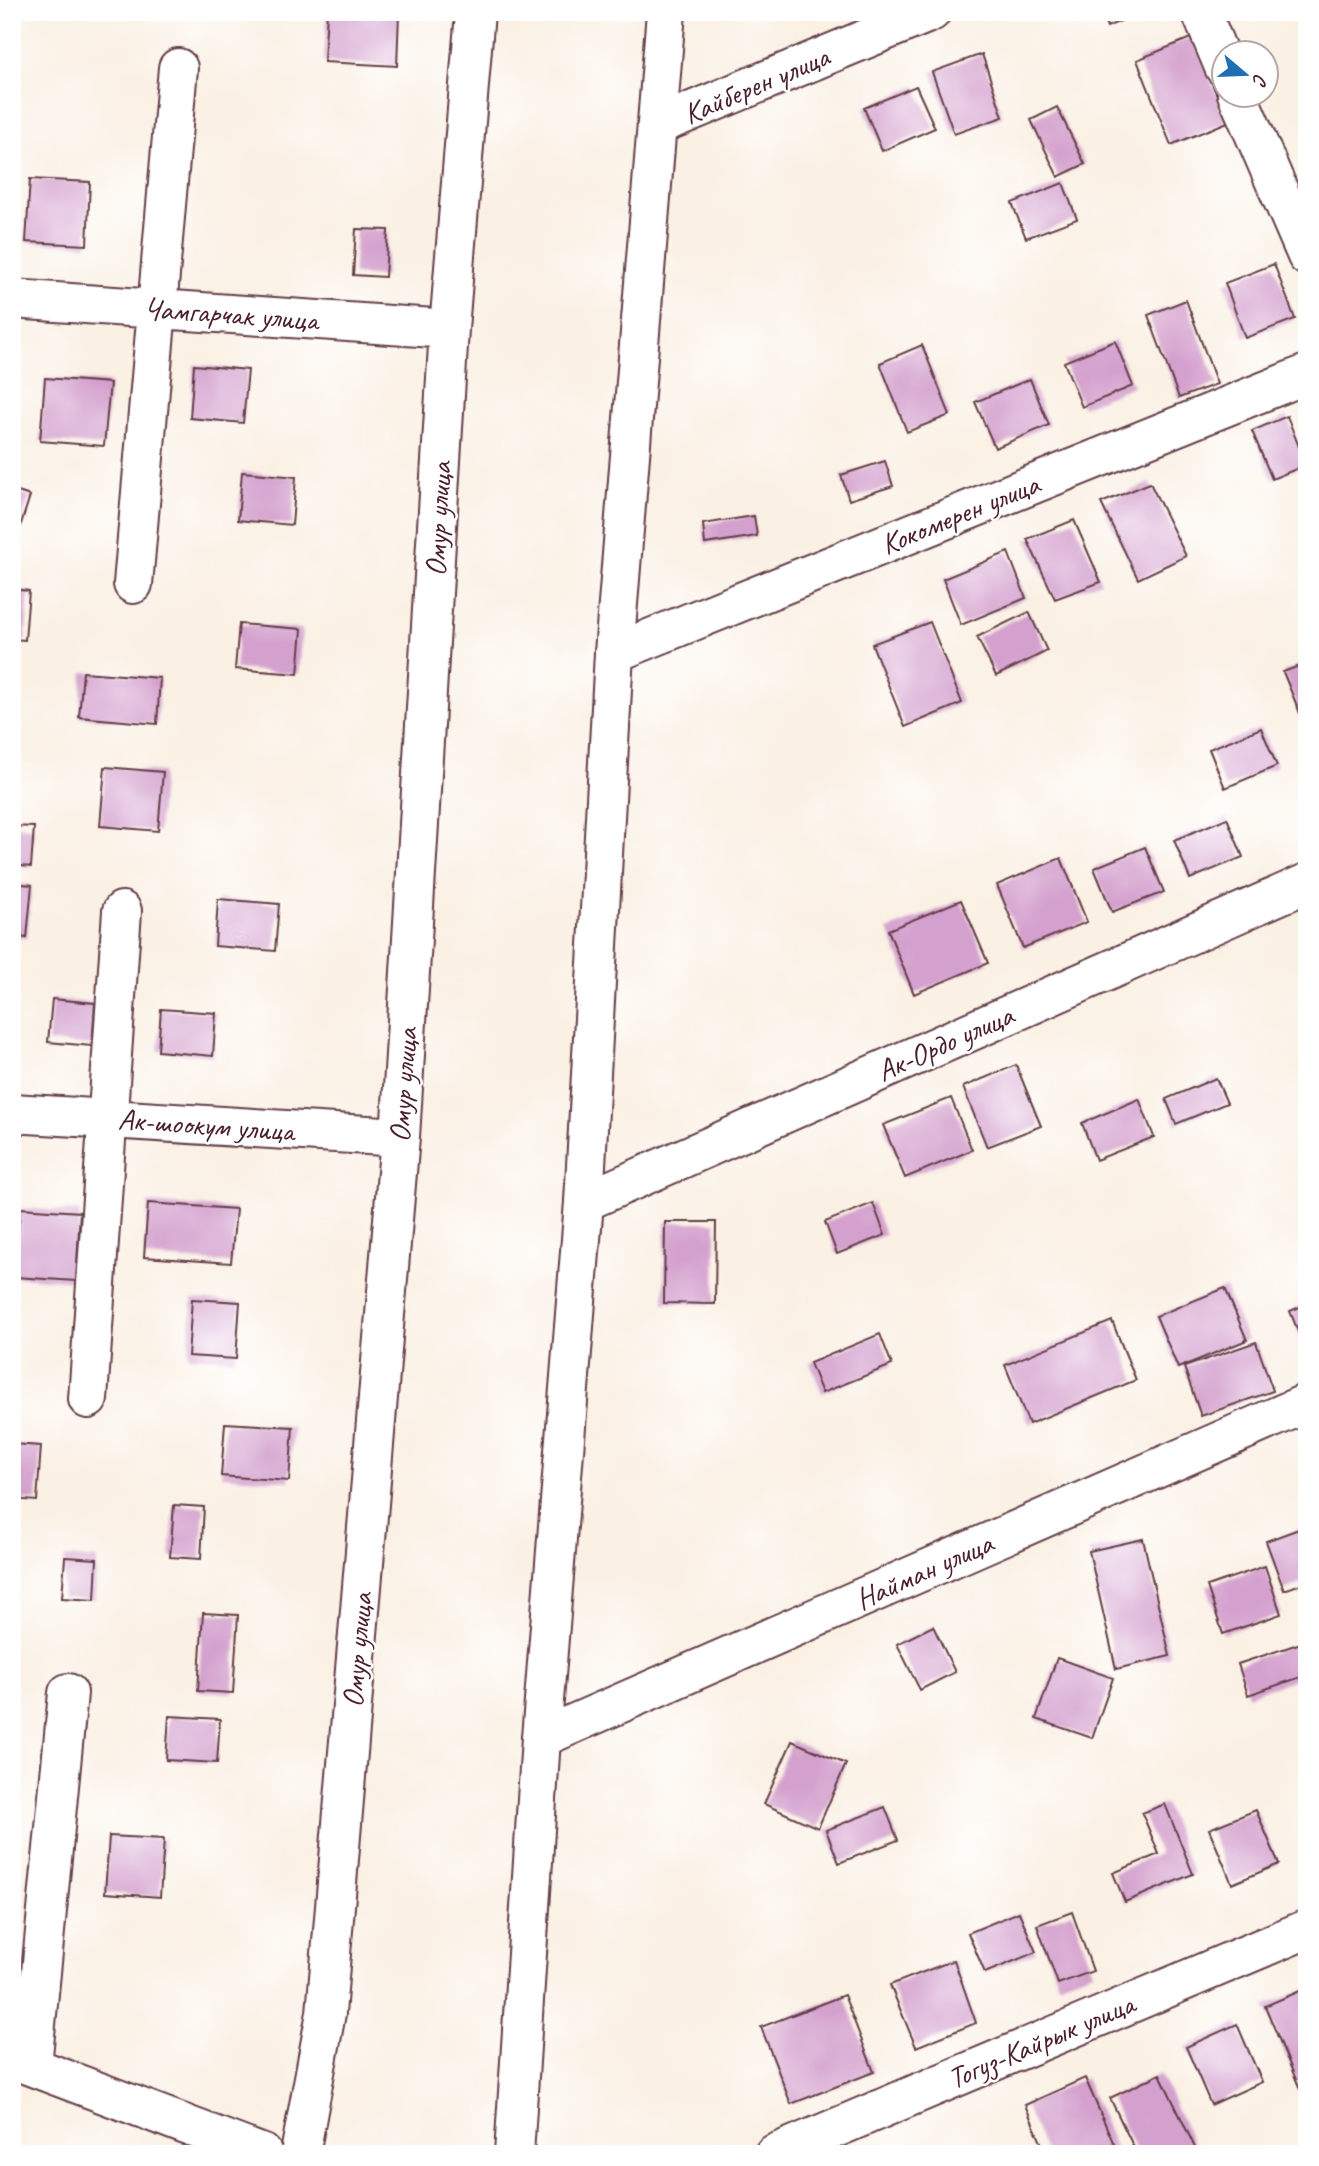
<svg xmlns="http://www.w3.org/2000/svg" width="1319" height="2166" font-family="Caveat,sans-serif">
<rect width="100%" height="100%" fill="#fff"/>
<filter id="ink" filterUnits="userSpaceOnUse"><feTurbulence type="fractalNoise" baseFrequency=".0143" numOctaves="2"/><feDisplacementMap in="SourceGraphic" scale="14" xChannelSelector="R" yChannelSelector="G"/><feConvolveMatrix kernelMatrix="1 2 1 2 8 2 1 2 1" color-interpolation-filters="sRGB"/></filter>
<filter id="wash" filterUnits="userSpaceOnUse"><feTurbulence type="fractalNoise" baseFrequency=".00686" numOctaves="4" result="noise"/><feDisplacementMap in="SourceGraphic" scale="28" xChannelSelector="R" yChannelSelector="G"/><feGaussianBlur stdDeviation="1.57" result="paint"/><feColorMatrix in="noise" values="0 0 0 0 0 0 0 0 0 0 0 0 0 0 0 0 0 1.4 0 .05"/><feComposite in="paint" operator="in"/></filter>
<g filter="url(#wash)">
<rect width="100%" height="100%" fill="#faf0e3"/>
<g id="blocks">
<!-- building -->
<path fill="#d4a1ce" d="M327 12H399L397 66 324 62Z
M1101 12H1141L1107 27Z
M1193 37 1228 122 1171 145 1137 60Z
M982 54 1003 117 954 134 932 72Z
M916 86 935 128 882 151 864 108Z
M1057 107 1085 164 1058 177 1031 120Z
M30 179 90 182 87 245 26 242Z
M1063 183 1077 219 1026 238 1012 203Z
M356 229 388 230 385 277 353 275Z
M1274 264 1295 319 1245 338 1225 283Z
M1186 300 1217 384 1179 398 1148 315Z
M1115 341 1133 386 1082 407 1064 362Z
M922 345 950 415 907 432 880 363Z
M194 365 248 370 243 423 190 418Z
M45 378 110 383 104 446 40 441Z
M1030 379 1049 425 995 448 975 402Z
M1287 416 1306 465 1272 479 1252 431Z
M885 461 893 486 849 500 841 475Z
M242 472 296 477 292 525 238 520Z
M1150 483 1186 556 1138 579 1101 503Z
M12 490 30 496 13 549H12Z
M754 516 757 536 705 544 703 524Z
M1074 520 1101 582 1055 599 1027 539Z
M1008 552 1026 598 961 625 943 579Z
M12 589 29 591 25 640 12 639Z
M1029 612 1047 651 996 676 977 637Z
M930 622 962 703 905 727 872 644Z
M239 624 302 629 298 674 235 669Z
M1307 663V730L1283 672Z
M83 672 160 678 157 724 79 717Z
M1261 728 1277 766 1225 788 1209 749Z
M105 767 163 772 158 831 100 826Z
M1227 818 1243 857 1190 879 1174 840Z
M12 826 34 827 31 867 12 865Z
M1145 847 1164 892 1112 912 1094 868Z
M1061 858 1087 922 1023 948 997 885Z
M12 883 32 885 27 938 12 936Z
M218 899 279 904 275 951 215 946Z
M961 900 988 963 914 994 888 930Z
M52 999 95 1003 92 1046 48 1042Z
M161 1009 216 1013 213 1056 158 1051Z
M1016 1065 1041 1126 987 1147 963 1087Z
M1216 1078 1227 1103 1176 1124 1166 1099Z
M951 1098 972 1150 905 1178 883 1125Z
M1139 1099 1154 1137 1096 1160 1082 1123Z
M148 1203 236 1209 231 1263 144 1257Z
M873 1203 885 1235 837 1254 825 1222Z
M20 1208 80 1212 76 1281 15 1277Z
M665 1222H716L715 1304 664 1303Z
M1225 1288 1247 1340 1178 1368 1156 1316Z
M192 1299 240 1302 236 1359 188 1356Z
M1307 1304V1354L1290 1311Z
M1112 1321 1136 1380 1029 1424 1005 1365Z
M880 1334 892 1365 822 1393 810 1363Z
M1256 1342 1273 1391 1201 1416 1184 1367Z
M225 1423 293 1427 289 1481 221 1476Z
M12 1444 41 1446 37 1501 12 1499Z
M174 1505 204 1507 201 1559 170 1557Z
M1307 1526V1582L1284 1590 1266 1541Z
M1143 1539 1170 1656 1116 1669 1089 1551Z
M65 1557 97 1559 95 1600 62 1598Z
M1265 1566 1281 1614 1223 1634 1207 1586Z
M203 1613 238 1615 233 1693 198 1691Z
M933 1626 955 1672 920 1690 897 1644Z
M1307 1641V1675L1248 1695 1238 1664Z
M1057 1658 1113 1678 1092 1738 1036 1719Z
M169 1716 220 1719 217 1763 166 1760Z
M792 1741 846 1764 818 1828 764 1804Z
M1165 1804 1193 1874 1125 1902 1113 1873 1159 1854 1142 1813Z
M885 1807 898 1840 839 1863 826 1830Z
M1256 1810 1279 1864 1232 1884 1209 1829Z
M109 1836 164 1839 160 1897 105 1893Z
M1019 1912 1036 1952 985 1973 968 1933Z
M1072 1912 1093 1971 1058 1984 1037 1925Z
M954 1960 976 2023 916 2047 890 1985Z
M1307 1988V2095L1303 2096 1265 2006Z
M844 1995 874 2072 791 2104 761 2027Z
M1237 2024 1262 2082 1211 2105 1186 2047Z
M1160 2074 1198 2154H1137L1110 2098Z
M1085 2078 1117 2151 1046 2154 1025 2105Z"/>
</g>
</g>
<g filter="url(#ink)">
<use href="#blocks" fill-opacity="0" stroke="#643e47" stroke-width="2"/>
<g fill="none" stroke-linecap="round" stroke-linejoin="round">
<defs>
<path id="minor" d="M1201 12 1224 67
M1237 94 1307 256
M658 125 931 12
M12 299 449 329
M133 584 178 68
M614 653 1307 374
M12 1113 400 1137
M584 1202 1307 883
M88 1399 122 911
M541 1738 1307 1403
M12 2059 263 2154
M32 2066 68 1693
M300 2154 326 2013 400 1137 449 329 475 12
M774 2154 1307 1929"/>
<path id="tertiary" d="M514 2154 541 1738 584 1202 614 653 666 12"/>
</defs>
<!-- minor casing -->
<use href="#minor" stroke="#643e47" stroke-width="42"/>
<!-- tertiary casing -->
<use href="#tertiary" stroke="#643e47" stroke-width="42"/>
<!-- minor -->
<use href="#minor" stroke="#fff" stroke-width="38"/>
<!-- tertiary -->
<use href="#tertiary" stroke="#fff" stroke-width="38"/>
</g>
</g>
<g text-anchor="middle" stroke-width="5" stroke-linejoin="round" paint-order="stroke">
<!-- street labels -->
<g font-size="30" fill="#4a1f2b" stroke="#fff">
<text transform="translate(756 85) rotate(-23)" y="10">Кайберен улица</text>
<text transform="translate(231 314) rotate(4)" y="10">Чамгарчак улица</text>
<text transform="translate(960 514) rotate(-22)" y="10">Кокомерен улица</text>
<text transform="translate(438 519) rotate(-87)" y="10">Омур улица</text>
<text transform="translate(945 1043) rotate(-24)" y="10">Ак-Ордо улица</text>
<text transform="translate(403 1085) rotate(-86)" y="10">Омур улица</text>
<text transform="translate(206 1125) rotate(4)" y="10">Ак-шоокум улица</text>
<text transform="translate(924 1571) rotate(-24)" y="10">Найман улица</text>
<text transform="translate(357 1650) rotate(-85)" y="10">Омур улица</text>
<text transform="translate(1041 2041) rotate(-23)" y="10">Тогуз-Кайрык улица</text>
</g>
</g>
<!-- margin -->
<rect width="1319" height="2166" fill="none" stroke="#fff" stroke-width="42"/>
<!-- north arrow -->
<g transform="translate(1245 74) rotate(109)"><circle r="33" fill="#ffffff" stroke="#b7a5aa" stroke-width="2"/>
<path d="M0-5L12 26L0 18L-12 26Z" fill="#1f6fb2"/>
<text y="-10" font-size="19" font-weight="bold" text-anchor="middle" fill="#4a1f2b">С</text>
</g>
</svg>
